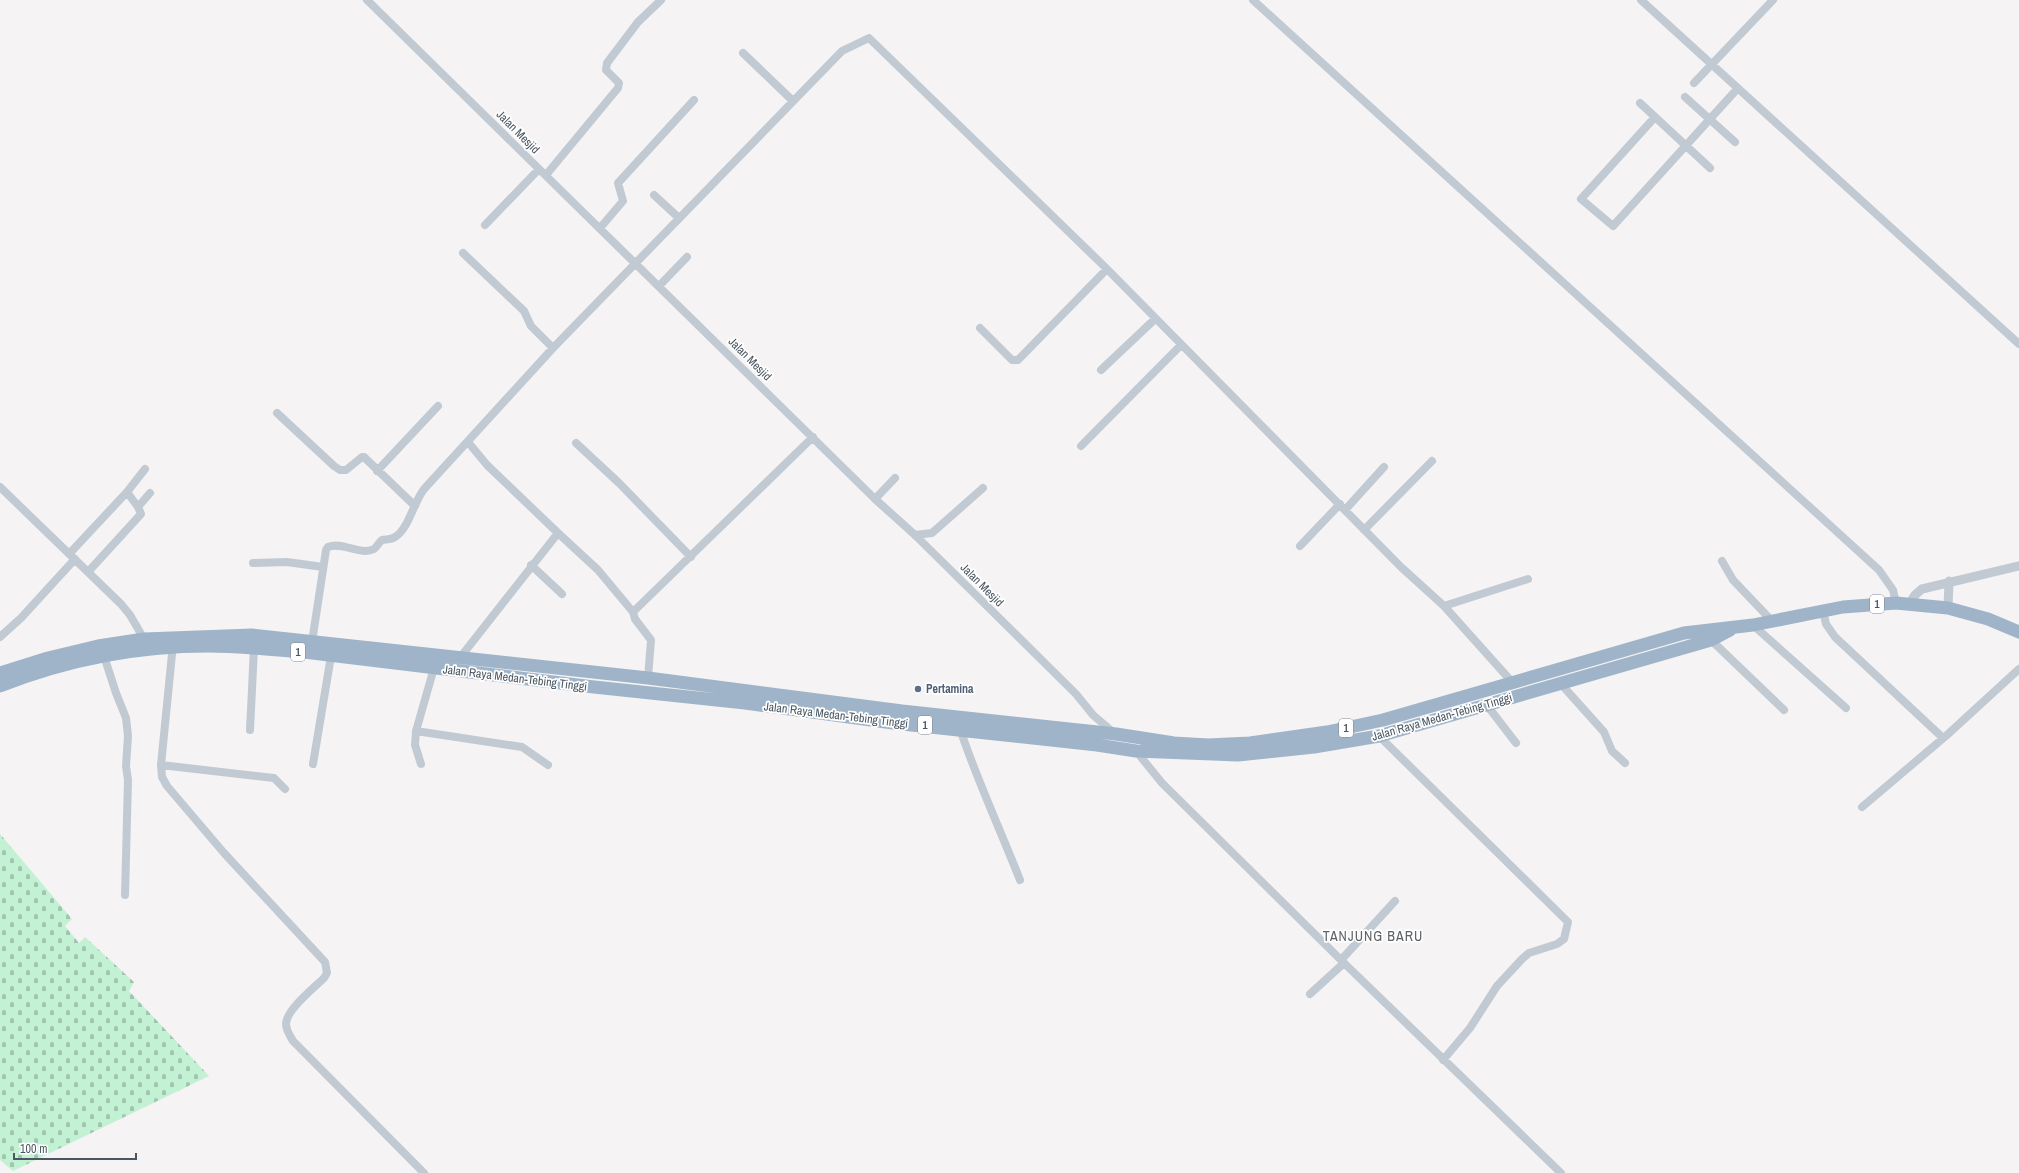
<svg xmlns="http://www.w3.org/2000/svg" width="2019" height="1173" font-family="'Archivo Narrow',sans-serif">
<defs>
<pattern id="cemetery-stones" width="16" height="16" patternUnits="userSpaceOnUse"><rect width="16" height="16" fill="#c3f1d4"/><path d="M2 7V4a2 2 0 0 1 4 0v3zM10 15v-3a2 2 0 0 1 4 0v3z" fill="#a0c6af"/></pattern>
</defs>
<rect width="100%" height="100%" fill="#f5f3f3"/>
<!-- cemetery -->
<path fill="url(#cemetery-stones)" d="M0 834 72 919 65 926 79 943 85 937 134 982 129 991 209 1076 13 1171 0 1160Z"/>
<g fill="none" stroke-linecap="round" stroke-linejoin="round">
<!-- minor -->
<path stroke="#c1cad2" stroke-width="8" d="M367 0 875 499 915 535 1076 694 1093 715 1114 733
M1253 0 1879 570 1893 590 1896 603
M1641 0 2019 344
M743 53 793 101
M1694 83 1773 0
M1685 97 1735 142
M1640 103 1710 168
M1655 117 1581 199 1613 226 1738 88
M546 175 618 88 619 83 606 70 607 63 638 22 661 0
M654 195 679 218
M485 225 539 169
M600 228 623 201 618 183 694 100
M463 253 524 311 531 326 553 348
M659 286 687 257
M980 328 1012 360H1018L1107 269
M1101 370 1155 319
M277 413 334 466 340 470H346L362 457H364L415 506
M576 443 619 483 691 557
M1081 446 1181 345
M377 471 438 406
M0 487 121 604 130 615 144 639
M875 499 895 478
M138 507 150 493
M1345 510 1384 467
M1364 530 1432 461
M558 533 598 570 633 612 635 619 651 640 648 678
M915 535 932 533 983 488
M1300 546 1340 504
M70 553 127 492 145 469
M1722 561 1733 580 1772 621
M253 563 287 562 323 567
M531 565 562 594
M88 572 141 514 138 507 127 492
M1444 606 1528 579
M1823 611 1826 624 1835 637 1943 738
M633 612 813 437
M1753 625 1846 708
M0 637 21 618 75 559
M1711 640 1784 710
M312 642 326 550 328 547C342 541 360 556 374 549 377 547 379 542 382 540 386 539 391 540 395 537 409 529 414 500 425 488L553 348 842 51 869 38 1107 269 1401 567 1444 606 1512 682
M173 644 161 765 162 777 167 786 224 853 325 962 327 973 324 978C314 988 286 1010 286 1024 286 1030 290 1036 293 1041L424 1173
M104 656 116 693 126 718 128 736 126 766 128 780 125 895
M459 659 558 533 487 465 468 442
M434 668 416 731 522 747 548 765
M1561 684 1604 732 1612 751 1625 763
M1486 704 1516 743
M960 729C977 780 1000 829 1020 880
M250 730 254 648
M416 731 415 745 421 764
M1379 736 1568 922 1564 939 1557 944 1529 953 1522 959 1497 986 1470 1028 1443 1060
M1136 751 1162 783 1344 963 1561 1173
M313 764 331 656
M161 765 274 778 285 789
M1862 807 1947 735 2019 669
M1341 960 1395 901
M1310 994 1344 963"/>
<!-- tertiary -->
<path stroke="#c1cad2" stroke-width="9" d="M1910 603 1915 595 1922 589 2019 566
M1948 608 1949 581"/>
<!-- trunk -->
<path stroke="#9fb4c9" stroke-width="13" d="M0 673 48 658 98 646 144 639 252 635 648 678 902 711 1116 734 1174 743 1208 745 1250 743 1327 732 1383 720 1684 633 1753 625 1843 607 1896 603 1948 608 1988 619 2019 632
M0 686C66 660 138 646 209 646 241 646 272 650 304 652L594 687 745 703 893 723 1097 745 1136 751 1238 755 1314 747 1379 736 1711 640 1730 630"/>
</g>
<!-- markers -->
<circle fill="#5c6f8a" stroke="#fff" stroke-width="1.5" cx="918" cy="689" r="4"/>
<g text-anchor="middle" stroke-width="3.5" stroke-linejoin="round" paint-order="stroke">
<!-- shield labels -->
<g fill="#fff" stroke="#808990" stroke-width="1">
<rect x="1870" y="595" width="14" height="18" rx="3"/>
<rect x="291" y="643" width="14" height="18" rx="3"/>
<rect x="918" y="716" width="14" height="18" rx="3"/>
<rect x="1339" y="719" width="14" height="18" rx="3"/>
</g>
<g font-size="11" font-weight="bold" fill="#4a5661">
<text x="1877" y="608">1</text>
<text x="298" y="656">1</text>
<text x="925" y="729">1</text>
<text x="1346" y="732">1</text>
</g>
<!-- street labels -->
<g font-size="12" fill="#4a5661" stroke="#fff">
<text transform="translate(518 132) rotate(45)" y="4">Jalan Mesjid</text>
<text transform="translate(750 359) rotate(45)" y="4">Jalan Mesjid</text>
<text transform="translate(982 585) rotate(45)" y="4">Jalan Mesjid</text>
<text transform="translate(515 678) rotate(7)" y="4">Jalan Raya Medan-Tebing Tinggi</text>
<text transform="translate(836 715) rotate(7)" y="4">Jalan Raya Medan-Tebing Tinggi</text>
<text transform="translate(1442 717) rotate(-16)" y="4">Jalan Raya Medan-Tebing Tinggi</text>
</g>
<!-- service labels -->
<g font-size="12" font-weight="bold" fill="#4e5e75" stroke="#fff" text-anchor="start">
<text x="926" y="693">Pertamina</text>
</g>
<!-- quarter labels -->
<g font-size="14" letter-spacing="1" fill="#5f6368" stroke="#fff">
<text x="1373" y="941">TANJUNG BARU</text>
</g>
</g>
<!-- scale -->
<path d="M14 1153v6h122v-6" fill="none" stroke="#4a5661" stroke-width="2"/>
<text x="20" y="1153" font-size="12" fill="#4a5661" stroke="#ffffff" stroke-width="3" paint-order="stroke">100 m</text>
</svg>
